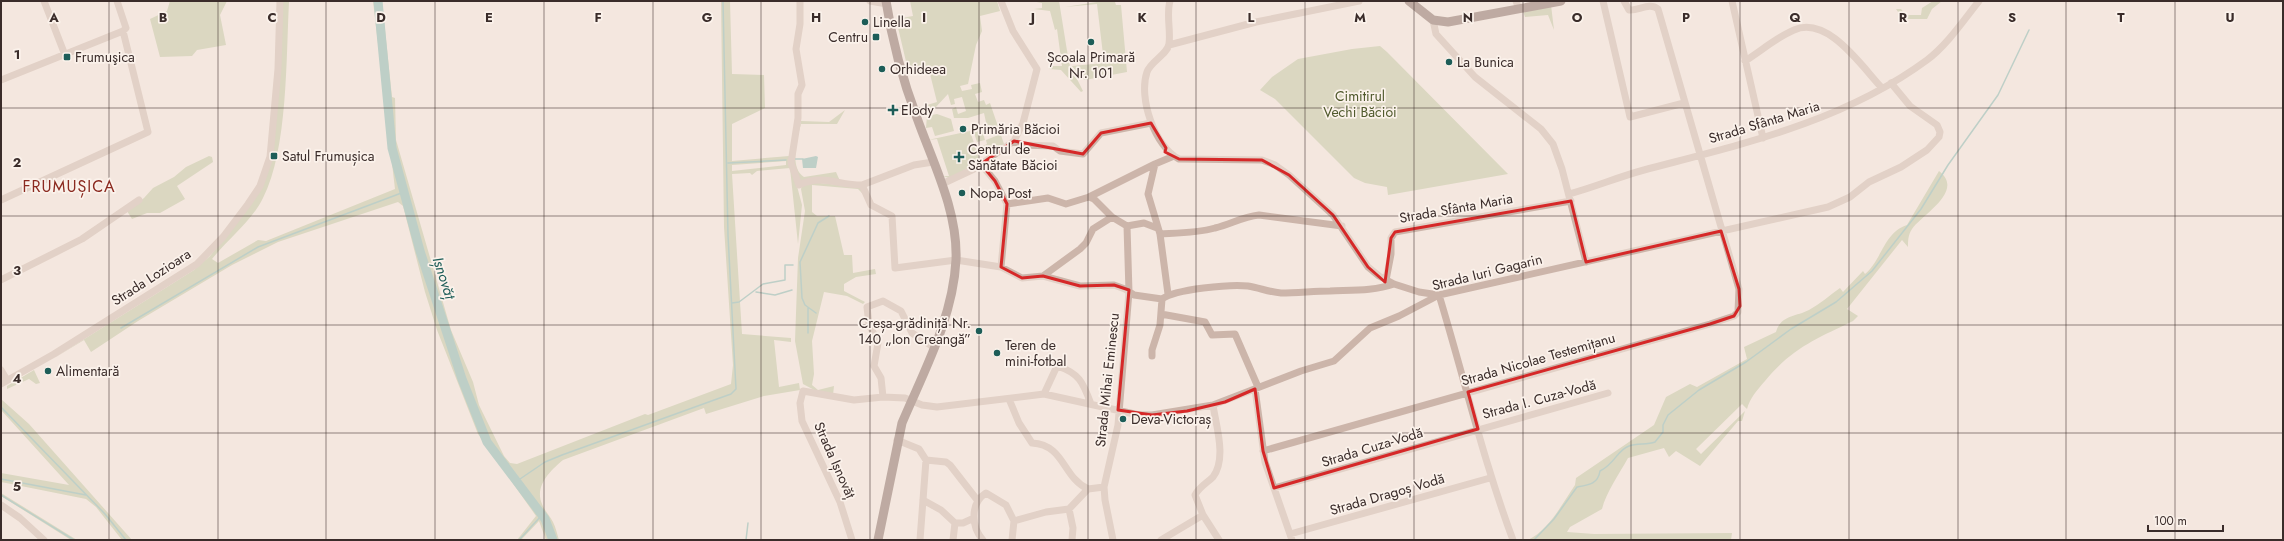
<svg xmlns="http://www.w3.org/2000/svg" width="2284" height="541" font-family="Jost,sans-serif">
<rect width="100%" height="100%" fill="#f4e7df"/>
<!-- green -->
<path fill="#bcc39e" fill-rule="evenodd" d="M170 1H227L220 15 226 45 197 50 192 56 160 57 150 19 167 11Z
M283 1 289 2C286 57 288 150 263 198 252 221 228 239 212 259L218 263 258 240 266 241 395 189 373 1H382L392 97 395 98 396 140 451 330 473 382 479 405 504 456 510 463 517 464 645 414 648 415 731 384 733 365 724 227 721 1H730L732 74 764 75 765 108 732 124V161L789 156 802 205 798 244 790 168 757 171 752 175 750 173 732 174 742 334 791 338V342L774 340 779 387 799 383 800 390 764 396 706 414 704 408 563 460C551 470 534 486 542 504 544 510 550 516 553 522 556 528 557 534 559 540H546L539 521 521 540H517L536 516 478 434 437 330 425 292 403 206 398 202 278 242 232 265 138 321 91 352 84 340 51 360 194 270 210 256 250 205 268 171ZM786 161V165L732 171V165Z
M910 1H997L1000 11 980 16 982 31 976 45 968 84 960 86 962 91 972 89 971 85 980 83 982 92 975 94 978 102 984 100 986 105 990 103 1004 144 991 152 983 154 979 148 987 144 986 140 996 136 993 127 982 130 985 140 977 142 973 130 987 127 984 113 968 118H954L952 109 956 107 958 114 966 111 962 97 954 99 955 104 951 105 948 94 935 108 928 110 927 105 937 102 930 74 923 75 922 72 914 74 908 70 896 19 913 16Z
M1031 1H1059L1069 63 1083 91 1081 92 1061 70 1049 69V66H1062L1057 29 1055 30 1050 11 1034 9 1042 8V3Z
M1933 1H1942L1932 9 1927 19H1903L1896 9H1901L1906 15H1921L1922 8Z
M1097 2H1115L1116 5H1121L1127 72 1085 80 1080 77 1072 66 1104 63 1097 4 1065 7Z
M1551 5 1554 30 1548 15 1525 17 1523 11Z
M1380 46 1387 52 1508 174 1388 195 1387 187 1365 183 1354 178 1275 99 1260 90 1272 77 1298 59 1352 49Z
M845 110 837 124H801C797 138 789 168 804 177L836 172 840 181 800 183 792 161 801 121 829 122Z
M937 114 951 119 954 131 935 136 932 127 926 128 927 116Z
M970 131C972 138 980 158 979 163L949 178 943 176H949L937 139 928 140Z
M209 156 212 157 213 162 177 186 185 199 160 213H147L132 219 127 211 144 198 153 188 174 177 186 167Z
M1939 171C1965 191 1923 214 1912 229 1908 235 1908 241 1908 247L1902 240 1847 309 1858 316 1853 321C1816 339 1792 348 1765 381 1757 390 1750 398 1747 409L1742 404 1696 449 1701 454 1745 411 1742 421H1738L1700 466 1676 451 1669 457 1664 448 1628 458C1619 474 1606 493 1602 509L1570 527 1567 532 1594 534 1732 533 1731 540H1528C1549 530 1562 504 1575 485L1576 478 1654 425 1666 397 1690 384 1697 387 1747 359 1744 347 1776 332C1781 315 1795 317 1809 310 1820 304 1830 295 1840 288L1843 292 1863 271 1865 274C1882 260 1884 232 1907 225Z
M810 182 860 187 864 195 858 189 812 185V212L817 216H835L844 255H852L853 273 875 269 876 274 856 277 844 284V291L865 302 863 304 847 296 824 292 812 341 814 374 812 385 818 390 834 386 833 395 818 392 803 384 795 341 798 258 805 211 801 189 802 186Z
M34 370 40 383 36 384 29 379 7 389V386Z
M1 399 29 424 132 540H122L96 507 86 499 1 482V473L69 485 1 410Z
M1 493 77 540H71L1 496Z"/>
<!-- water -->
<path fill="#7cb2ac" d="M816 156 818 157 816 168H803L802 159Z"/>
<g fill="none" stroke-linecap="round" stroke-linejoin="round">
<!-- stream -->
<path stroke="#7cb2ac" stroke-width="1.5" d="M793 159H803
M728 163 786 160
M756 292 775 295 792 290
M732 303 739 302 763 284 785 280V265H793
M808 308V333
M816 313 805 305 802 298 800 262 818 223 829 216
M121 328 258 247 404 192
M1 407 105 514 126 540
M1 479 86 495
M517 481 545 462 562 455 717 399 731 394 736 389 728 235 723 1
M1 495 74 540
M519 540 542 515
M746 540 748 523
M1534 540 1554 519 1577 487C1589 485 1598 484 1600 471 1615 464 1617 450 1629 446 1637 443 1647 445 1655 442L1663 432V425L1668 415 1699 390 1746 362 1791 329 1836 302 1872 271 1921 209 1948 165 1998 95 2029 30"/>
<!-- river -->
<path stroke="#7cb2ac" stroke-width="9" d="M378 1 392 148 420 251 462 379 487 442 545 519 553 540"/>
<!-- minor -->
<path stroke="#ccb5aa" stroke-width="7" d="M44 1 65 55
M800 1V24L796 49 802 85 798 94V118L791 163 799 185C823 174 837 185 862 185L871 205 892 216 895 268 956 260 1001 267 1022 278 1043 276 1080 286 1114 285 1125 289 1134 295 1162 299C1175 289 1231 284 1248 286 1260 288 1269 292 1281 293 1298 293 1314 291 1330 291 1352 290 1374 291 1394 284
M870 1 887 4
M1170 1C1166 15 1171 30 1169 44 1167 55 1151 61 1147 72 1138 98 1155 147 1179 159L1262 160 1275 165 1289 175 1333 215 1368 267 1379 276 1394 284 1419 292 1439 295C1464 377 1483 460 1513 540
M1516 1 1519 9
M1603 1 1630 117 1684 103
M1732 1 1763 138
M1433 20 1436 34 1475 77 1541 129 1553 144 1562 169 1586 262
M1169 45 1256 22 1359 1
M1745 61C1761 51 1777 37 1794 30 1828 15 1862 67 1882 88
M1 80 123 31 126 28 117 1
M1014 141 1021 145 1053 146 1060 151 1083 154 1101 133 1151 123
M981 164 995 181 1007 204 1048 198 1066 204 1089 197 1094 199 1112 217 1127 226 1144 223 1157 228
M942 184 974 169 1014 141 1023 123 1037 69 1013 31 1001 1
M862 185 914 165 933 162
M1569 194C1595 187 1618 177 1644 170 1742 144 1843 122 1927 60 1947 45 1963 21 1979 1
M1089 197 1155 164
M1 200 148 132 123 31
M1160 234C1179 233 1197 233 1215 228 1232 224 1241 217 1259 215L1342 226
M1001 267 1007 204
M1043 276 1080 249 1086 243 1093 229 1112 217
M1 280 82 239 139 200
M1386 280 1391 254V238L1395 232 1571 201
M1168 294 1160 234 1148 194 1155 164 1174 156
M1161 314 1205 322 1212 335 1235 334 1258 387
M1152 356V350L1160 325 1162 299
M1 370 7 380
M1 384 54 354 197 264 223 237 248 204 260 186 270 157 278 69 280 1
M1255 389 1265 462 1292 540
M1044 394 1057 366C1079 373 1083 382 1091 404
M883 397 881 378 874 366 878 343 869 324 867 307 883 301 901 311 912 333 935 348
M1009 399 1019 423 1032 443C1065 445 1062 477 1088 489
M1213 405C1216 426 1227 458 1213 477 1207 483 1199 487 1195 495L1203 515 1219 540
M897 440 919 449 926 460 946 462 950 465 978 501
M1263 451 1710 324 1734 316 1738 312 1739 289 1658 9C1649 2 1639 11 1629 10L1624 1
M1274 488 1608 393
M1088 489 1104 487
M923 500 941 510 955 523H963L974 518
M1 505 20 518 44 540
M1069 509 1073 528 1072 540
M1014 521 1046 512 1069 509 1088 489
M1290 534 1490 478
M852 540 840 502 802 421 800 403 803 391 854 400 883 397 905 398 922 405 937 407 1044 394 1139 415H1152L1213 405 1301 371 1334 361 1370 328 1399 316 1439 295 1828 207 1850 197 1869 182 1901 167 1927 150 1939 137 1940 132 1937 125 1910 106 1891 83
M920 540 926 460
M953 540 955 523
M983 540C971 527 970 503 986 493L1006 505 1014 521
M1012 540 1014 521
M1113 540 1105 500 1104 487 1118 425 1129 292 1127 226
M1161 540 1203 515"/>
<!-- major -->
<path stroke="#7c615a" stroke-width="9" d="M1409 1 1433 20 1448 22 1561 1
M878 540 902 423C924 371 953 318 956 260 958 211 933 163 917 118 903 81 892 40 886 1"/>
</g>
<!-- marked area -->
<path d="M0 0H2284V541H0ZM1151 123 1166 148 1165 152 1179 159 1262 160 1289 175 1333 215 1368 267 1385 282 1391 238 1395 232 1571 201 1586 262 1721 231 1739 289 1740 306 1734 316 1710 324 1468 392 1478 429 1274 488 1263 451 1255 389 1225 402 1187 411 1152 415 1118 410 1129 290 1114 285 1080 286 1043 276 1022 278 1001 267 1007 204 995 181 981 164 1014 141 1083 154 1101 133Z" fill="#f4e7df" fill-opacity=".55" fill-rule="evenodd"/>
<path fill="none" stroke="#d62828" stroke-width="3" stroke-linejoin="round" d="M1151 123 1166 148 1165 152 1179 159 1262 160 1289 175 1333 215 1368 267 1385 282 1391 238 1395 232 1571 201 1586 262 1721 231 1739 289 1740 306 1734 316 1710 324 1468 392 1478 429 1274 488 1263 451 1255 389 1225 402 1187 411 1152 415 1118 410 1129 290 1114 285 1080 286 1043 276 1022 278 1001 267 1007 204 995 181 981 164 1014 141 1083 154 1101 133Z"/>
<!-- grid -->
<path fill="none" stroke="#3a2c2a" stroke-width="1" stroke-opacity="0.55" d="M109 1V540M218 1V540M326 1V540M435 1V540M544 1V540M653 1V540M761 1V540M870 1V540M979 1V540M1088 1V540M1196 1V540M1305 1V540M1414 1V540M1523 1V540M1631 1V540M1740 1V540M1849 1V540M1958 1V540M2066 1V540M2175 1V540M1 108H2283M1 216H2283M1 325H2283M1 433H2283"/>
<!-- markers -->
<g fill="#1d5d58" stroke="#fbf2eb" stroke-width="1.5">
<circle cx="865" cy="22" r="4"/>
<rect x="872" y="33" width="8" height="8" rx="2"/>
<circle cx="1091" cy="42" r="4"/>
<rect x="63" y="53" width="8" height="8" rx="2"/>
<circle cx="1449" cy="62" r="4"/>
<circle cx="882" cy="69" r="4"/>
<path d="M891 104h4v4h4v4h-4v4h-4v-4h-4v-4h4z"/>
<circle cx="963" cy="129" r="4"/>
<rect x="270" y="152" width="8" height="8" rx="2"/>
<path d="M957 151h4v4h4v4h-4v4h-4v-4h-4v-4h4z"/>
<circle cx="962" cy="193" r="4"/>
<circle cx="979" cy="331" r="4"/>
<circle cx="997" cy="353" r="4"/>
<circle cx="48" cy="371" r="4"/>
<circle cx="1123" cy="419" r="4"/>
</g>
<g text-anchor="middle" stroke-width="3.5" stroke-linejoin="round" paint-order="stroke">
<!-- poi labels -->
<g font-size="14" fill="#3a2c2a" stroke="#fbf2eb" text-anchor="start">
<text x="873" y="27">Linella</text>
<text x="868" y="42" text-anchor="end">Centru</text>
<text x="75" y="62">Frumuşica</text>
<text x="1091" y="62" text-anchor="middle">Școala Primară<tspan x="1091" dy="16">Nr. 101</tspan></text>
<text x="1457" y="67">La Bunica</text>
<text x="890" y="74">Orhideea</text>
<text x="901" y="115">Elody</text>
<text x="971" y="134">Primăria Băcioi</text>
<text x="968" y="154">Centrul de<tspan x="968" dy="16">Sănătate Băcioi</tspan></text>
<text x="282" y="161">Satul Frumușica</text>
<text x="970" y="198">Nopa Post</text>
<text x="971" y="328" text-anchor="end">Creșa-grădiniță Nr.<tspan x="971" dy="16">140 „Ion Creangă”</tspan></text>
<text x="1005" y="350">Teren de<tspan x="1005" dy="16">mini-fotbal</tspan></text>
<text x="56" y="376">Alimentară</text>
<text x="1131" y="424">Deva-Victoraș</text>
</g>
<!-- park labels -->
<g font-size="14" fill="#4f592c" stroke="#fbf2eb">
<text x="1360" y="101">Cimitirul<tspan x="1360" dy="16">Vechi Băcioi</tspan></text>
</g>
<!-- street labels -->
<g font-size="14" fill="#3a2c2a" stroke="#fbf2eb">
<text transform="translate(1764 122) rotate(-17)" y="5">Strada Sfânta Maria</text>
<text transform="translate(1456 208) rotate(-10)" y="5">Strada Sfânta Maria</text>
<text transform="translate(1487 272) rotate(-14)" y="5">Strada Iuri Gagarin</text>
<text transform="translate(151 277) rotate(-33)" y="5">Strada Lozioara</text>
<text transform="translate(1538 359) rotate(-16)" y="5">Strada Nicolae Testemițanu</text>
<text transform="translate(1107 380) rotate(-84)" y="5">Strada Mihai Eminescu</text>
<text transform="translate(1539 399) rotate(-15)" y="5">Strada I. Cuza-Vodă</text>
<text transform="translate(1372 447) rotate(-17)" y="5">Strada Cuza-Vodă</text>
<text transform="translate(835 460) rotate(66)" y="5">Strada Ișnovăț</text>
<text transform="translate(1387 494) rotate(-16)" y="5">Strada Dragoș Vodă</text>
</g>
<!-- water labels -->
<g font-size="15" font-style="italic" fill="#1d5d58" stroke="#fbf2eb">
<text transform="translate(444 278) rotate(72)" y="5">Ișnovăț</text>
</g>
<!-- quarter labels -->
<g font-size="16" letter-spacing="1" fill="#8b2a20" stroke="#fbf2eb">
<text x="69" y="192">FRUMUȘICA</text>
</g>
</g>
<g font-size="13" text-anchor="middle" font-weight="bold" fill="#3a2c2a" stroke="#fbf2eb" stroke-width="3.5" stroke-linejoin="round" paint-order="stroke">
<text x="54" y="22">A</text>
<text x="163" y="22">B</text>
<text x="272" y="22">C</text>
<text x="381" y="22">D</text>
<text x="489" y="22">E</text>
<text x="598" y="22">F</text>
<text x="707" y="22">G</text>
<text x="816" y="22">H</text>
<text x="924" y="22">I</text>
<text x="1033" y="22">J</text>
<text x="1142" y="22">K</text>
<text x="1251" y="22">L</text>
<text x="1360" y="22">M</text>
<text x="1468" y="22">N</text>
<text x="1577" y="22">O</text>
<text x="1686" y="22">P</text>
<text x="1795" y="22">Q</text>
<text x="1903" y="22">R</text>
<text x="2012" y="22">S</text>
<text x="2121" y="22">T</text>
<text x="2230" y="22">U</text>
<text x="17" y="59">1</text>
<text x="17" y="167">2</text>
<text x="17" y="275">3</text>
<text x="17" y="383">4</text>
<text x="17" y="491">5</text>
</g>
<!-- border -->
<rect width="2284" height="541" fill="none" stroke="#3a2c2a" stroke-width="4"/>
<!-- scale -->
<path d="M2148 525v6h75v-6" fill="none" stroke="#3a2c2a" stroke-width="2"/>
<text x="2154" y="525" font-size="12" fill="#3a2c2a" stroke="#fbf2eb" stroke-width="3" paint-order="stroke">100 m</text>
</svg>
